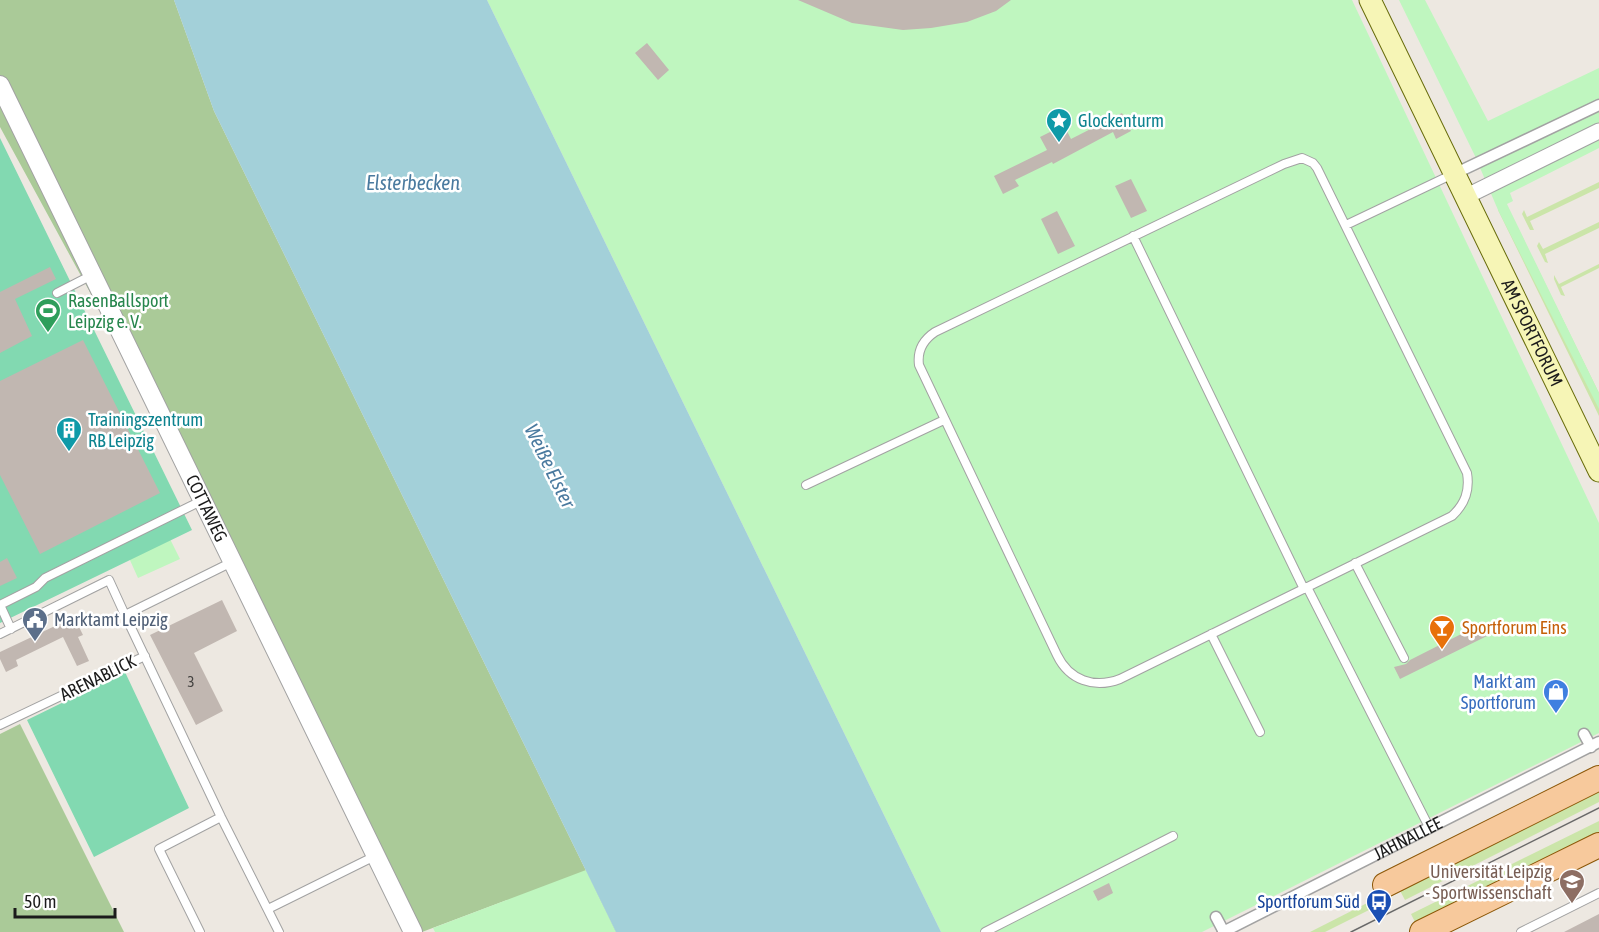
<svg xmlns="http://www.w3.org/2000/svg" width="1599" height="932" font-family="'Asap Condensed',sans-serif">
<rect width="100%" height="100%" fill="#ede8e1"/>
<!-- grass -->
<path fill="#cbe5a9" d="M1599 182V188L1530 221 1534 230H1530L1522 214 1524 210 1527 217Z
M1501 208 1510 212 1599 393V416L1498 210Z
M1599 222V228L1545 254 1548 263 1545 262 1537 246 1539 242 1543 249Z
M1599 264V268L1561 287 1565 296 1561 295 1554 279V275L1559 284Z
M1599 787V802L1405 900 1398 887Z
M1599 821V834L1417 926 1411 914Z
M1381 896 1385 902 1325 932H1310Z"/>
<!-- forest -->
<path fill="#aaca98" d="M0 0H174L214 111 616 932 507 900 422 932H413L203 500 0 127Z
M20 724 124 932H0V734Z"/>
<!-- park -->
<path fill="#bff6bf" d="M487 0H1352L1599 523V733L1202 932H941Z
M1399 0H1425L1488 121 1599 68V148L1510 193 1513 201 1507 204 1599 393V409L1498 210 1475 156Z
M170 539 180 559 138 578 129 558Z
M586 870 616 932H435L433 928Z"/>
<!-- pitch -->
<path fill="#82d9b1" d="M0 138 192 530 0 623Z
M125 672 189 808 94 857 27 720Z"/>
<!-- water -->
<path fill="#a3d0d9" d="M174 0H487L941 932H616L214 111Z"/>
<!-- building -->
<path fill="#c1b7b1" d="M798 0H1011L996 11 967 22 931 28 903 30 852 23Z
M647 43 669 70 658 80 635 53Z
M1122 113 1131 131 1116 139 1113 132 1053 164 1052 162 1015 180 1019 186 1003 194 994 176 1047 150 1040 137 1064 125 1071 139Z
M1131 179 1147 211 1131 218 1115 186Z
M1057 211 1075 246 1058 254 1041 219Z
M50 267 56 279 15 299 32 336 0 353V292Z
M83 340 160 493 40 554 0 475V381Z
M7 558 17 578 0 586V562Z
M222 600 237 631 194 653 223 711 196 725 150 635Z
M74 617 83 635 78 637 89 661 77 666 63 637 16 660 18 666 6 672 0 659V652Z
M1483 623 1489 635 1400 679 1394 667 1406 664 1410 660Z
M1109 883 1113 893 1098 901 1093 891Z
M1599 914V932H1564Z"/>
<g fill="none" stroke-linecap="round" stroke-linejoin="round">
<defs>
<path id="service" d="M1302 158 1313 163 1317 168 1467 473C1470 491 1465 504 1452 516L1120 679C1094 689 1069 680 1057 655L919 365C917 350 923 340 935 332L1284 164Z
M1346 225 1453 174
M1133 236 1304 589
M57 293 92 275
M806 485 944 420
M232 562 125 615 221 817 279 932
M1355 563 1404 658
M1307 587 1430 829
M0 605 36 587 45 578 203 500
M0 605 11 629
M0 634 109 580 125 615
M1211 634 1260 732
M0 725 145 656
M268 909 375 856
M200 932 159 849 221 817
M985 932 1173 836
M1521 932 1599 893"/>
<g id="pedestrian">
<path d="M1454 174 1599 105"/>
<path d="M1584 734 1591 747"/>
<path d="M1216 917 1224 932"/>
<path id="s1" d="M1223 932 1599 742"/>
</g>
<path id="minor" d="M1465 197 1599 131"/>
<g id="tertiary">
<path id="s2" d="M0 85 413 932"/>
</g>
<g id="secondary">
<path id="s3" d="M1370 0 1599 471"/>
</g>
<path id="primary" d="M1385 885 1599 778
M1422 932 1599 845"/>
</defs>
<!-- service casing -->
<use href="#service" stroke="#a2a2a2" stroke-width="10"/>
<!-- pedestrian casing -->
<use href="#pedestrian" stroke="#a2a2a2" stroke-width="13"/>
<!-- minor casing -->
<use href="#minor" stroke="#a2a2a2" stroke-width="17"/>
<!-- tertiary casing -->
<use href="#tertiary" stroke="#a2a2a2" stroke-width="20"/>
<!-- secondary casing -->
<use href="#secondary" stroke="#676b0a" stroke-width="23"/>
<!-- primary casing -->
<use href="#primary" stroke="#8c5707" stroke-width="26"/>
<!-- service -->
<use href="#service" stroke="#fff" stroke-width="8"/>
<!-- pedestrian -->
<use href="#pedestrian" stroke="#fff" stroke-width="10"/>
<!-- minor -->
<use href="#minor" stroke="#fff" stroke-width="15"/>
<!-- tertiary -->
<use href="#tertiary" stroke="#fff" stroke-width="18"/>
<!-- secondary -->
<use href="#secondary" stroke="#f6f5b6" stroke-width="21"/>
<!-- primary -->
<use href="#primary" stroke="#f7c99c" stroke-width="24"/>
<!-- tram -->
<path stroke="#696969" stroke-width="1.5" d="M1351 932 1599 808"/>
</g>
<!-- icons -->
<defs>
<symbol id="sight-pin" viewBox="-11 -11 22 30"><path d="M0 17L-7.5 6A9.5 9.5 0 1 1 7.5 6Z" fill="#0f9aa8" stroke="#fff"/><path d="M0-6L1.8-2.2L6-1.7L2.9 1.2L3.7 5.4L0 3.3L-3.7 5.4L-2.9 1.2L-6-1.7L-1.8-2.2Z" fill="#fff"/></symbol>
<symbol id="stadium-pin" viewBox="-11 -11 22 30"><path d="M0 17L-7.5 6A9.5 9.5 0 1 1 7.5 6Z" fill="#2e9e5b" stroke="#fff"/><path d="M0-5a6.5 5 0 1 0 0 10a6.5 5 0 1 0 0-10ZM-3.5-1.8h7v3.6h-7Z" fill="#fff"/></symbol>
<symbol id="building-pin" viewBox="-11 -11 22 30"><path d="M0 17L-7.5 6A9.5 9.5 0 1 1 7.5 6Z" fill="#0f9aa8" stroke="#fff"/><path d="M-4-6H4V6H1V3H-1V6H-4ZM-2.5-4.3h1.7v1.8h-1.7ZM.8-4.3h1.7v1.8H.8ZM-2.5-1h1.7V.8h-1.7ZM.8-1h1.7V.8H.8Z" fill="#fff"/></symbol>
<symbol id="civic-pin" viewBox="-11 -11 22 30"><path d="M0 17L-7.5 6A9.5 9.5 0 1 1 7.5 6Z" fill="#5c6f8a" stroke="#fff"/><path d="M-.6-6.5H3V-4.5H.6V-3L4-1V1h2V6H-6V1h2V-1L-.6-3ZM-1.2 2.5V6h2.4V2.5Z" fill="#fff"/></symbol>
<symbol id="bar-pin" viewBox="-11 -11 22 30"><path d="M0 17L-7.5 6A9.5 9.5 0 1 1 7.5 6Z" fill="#e8710a" stroke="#fff"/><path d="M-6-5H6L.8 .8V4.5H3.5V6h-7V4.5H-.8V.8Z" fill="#fff"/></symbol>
<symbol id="shop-pin" viewBox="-11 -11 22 30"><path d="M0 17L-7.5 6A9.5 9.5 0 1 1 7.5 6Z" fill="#3f7fe0" stroke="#fff"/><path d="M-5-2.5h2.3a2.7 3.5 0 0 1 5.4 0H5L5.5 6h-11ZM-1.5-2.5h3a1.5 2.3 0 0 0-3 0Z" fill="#fff"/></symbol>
<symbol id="university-pin" viewBox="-11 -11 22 30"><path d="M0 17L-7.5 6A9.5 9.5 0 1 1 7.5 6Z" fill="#8d6e63" stroke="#fff"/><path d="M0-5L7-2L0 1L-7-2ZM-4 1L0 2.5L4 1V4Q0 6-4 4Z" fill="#fff"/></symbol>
<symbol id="bus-pin" viewBox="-11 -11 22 30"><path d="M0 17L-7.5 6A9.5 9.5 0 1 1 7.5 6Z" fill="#1a4fb4" stroke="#fff"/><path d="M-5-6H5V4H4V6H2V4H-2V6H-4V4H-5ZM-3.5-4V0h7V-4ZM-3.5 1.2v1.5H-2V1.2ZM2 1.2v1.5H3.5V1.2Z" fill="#fff"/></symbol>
</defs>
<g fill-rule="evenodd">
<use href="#sight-pin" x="1044" y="106" width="30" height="40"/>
<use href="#stadium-pin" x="33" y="296" width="30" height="40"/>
<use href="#building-pin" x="54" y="415" width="30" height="40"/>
<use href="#civic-pin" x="20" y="605" width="30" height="40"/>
<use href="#bar-pin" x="1427" y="613" width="30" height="40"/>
<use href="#shop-pin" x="1541" y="677" width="30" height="40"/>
<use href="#university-pin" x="1557" y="867" width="30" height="40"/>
<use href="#bus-pin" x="1364" y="887" width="30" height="40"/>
</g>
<g text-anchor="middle" stroke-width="5" stroke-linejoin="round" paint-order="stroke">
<!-- number labels -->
<g font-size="15" fill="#444240">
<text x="191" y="687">3</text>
</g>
<!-- culture labels -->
<g font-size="18" fill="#0d838f" stroke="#fff" text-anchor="start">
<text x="1078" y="127">Glockenturm</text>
<text x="88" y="426">Trainingszentrum<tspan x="88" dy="21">RB Leipzig</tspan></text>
</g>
<!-- leisure labels -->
<g font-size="18" fill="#27864d" stroke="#fff" text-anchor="start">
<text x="68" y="307">RasenBallsport<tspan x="68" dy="21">Leipzig e. V.</tspan></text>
</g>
<!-- street labels -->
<g font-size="18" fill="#1b1b1b" stroke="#fff">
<text dy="6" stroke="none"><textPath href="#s3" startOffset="370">AM SPORTFORUM</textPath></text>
<text dy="6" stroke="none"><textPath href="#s2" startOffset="471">COTTAWEG</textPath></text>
<text transform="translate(98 678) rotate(-26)" y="6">ARENABLICK</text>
<text dy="6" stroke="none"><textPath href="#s1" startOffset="207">JAHNALLEE</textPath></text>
</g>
<!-- service labels -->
<g font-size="18" fill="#4e5e75" stroke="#fff" text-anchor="start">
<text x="54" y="626">Marktamt Leipzig</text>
</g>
<!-- food labels -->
<g font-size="18" fill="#c56008" stroke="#fff" text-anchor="start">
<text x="1462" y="634">Sportforum Eins</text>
</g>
<!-- shop labels -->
<g font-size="18" fill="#366cbe" stroke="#fff" text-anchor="end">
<text x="1536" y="688">Markt am<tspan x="1536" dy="21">Sportforum</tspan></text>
</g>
<!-- education labels -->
<g font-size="18" fill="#785e54" stroke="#fff" text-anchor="end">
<text x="1552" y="878">Universität Leipzig<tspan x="1552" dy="21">- Sportwissenschaft</tspan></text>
</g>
<!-- transit labels -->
<g font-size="18" fill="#164399" stroke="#fff" text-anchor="end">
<text x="1360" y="908">Sportforum Süd</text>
</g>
<!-- water labels -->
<g font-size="20" font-style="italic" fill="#4a7a9f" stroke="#fff">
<text x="413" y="190">Elsterbecken</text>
<text transform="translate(550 466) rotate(64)" y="7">Weiße Elster</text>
</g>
</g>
<!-- scale -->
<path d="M15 908v9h100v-9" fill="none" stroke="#1b1b1b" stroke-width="3"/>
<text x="24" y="908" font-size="18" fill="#1b1b1b" stroke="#ffffff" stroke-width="4.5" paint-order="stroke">50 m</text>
</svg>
